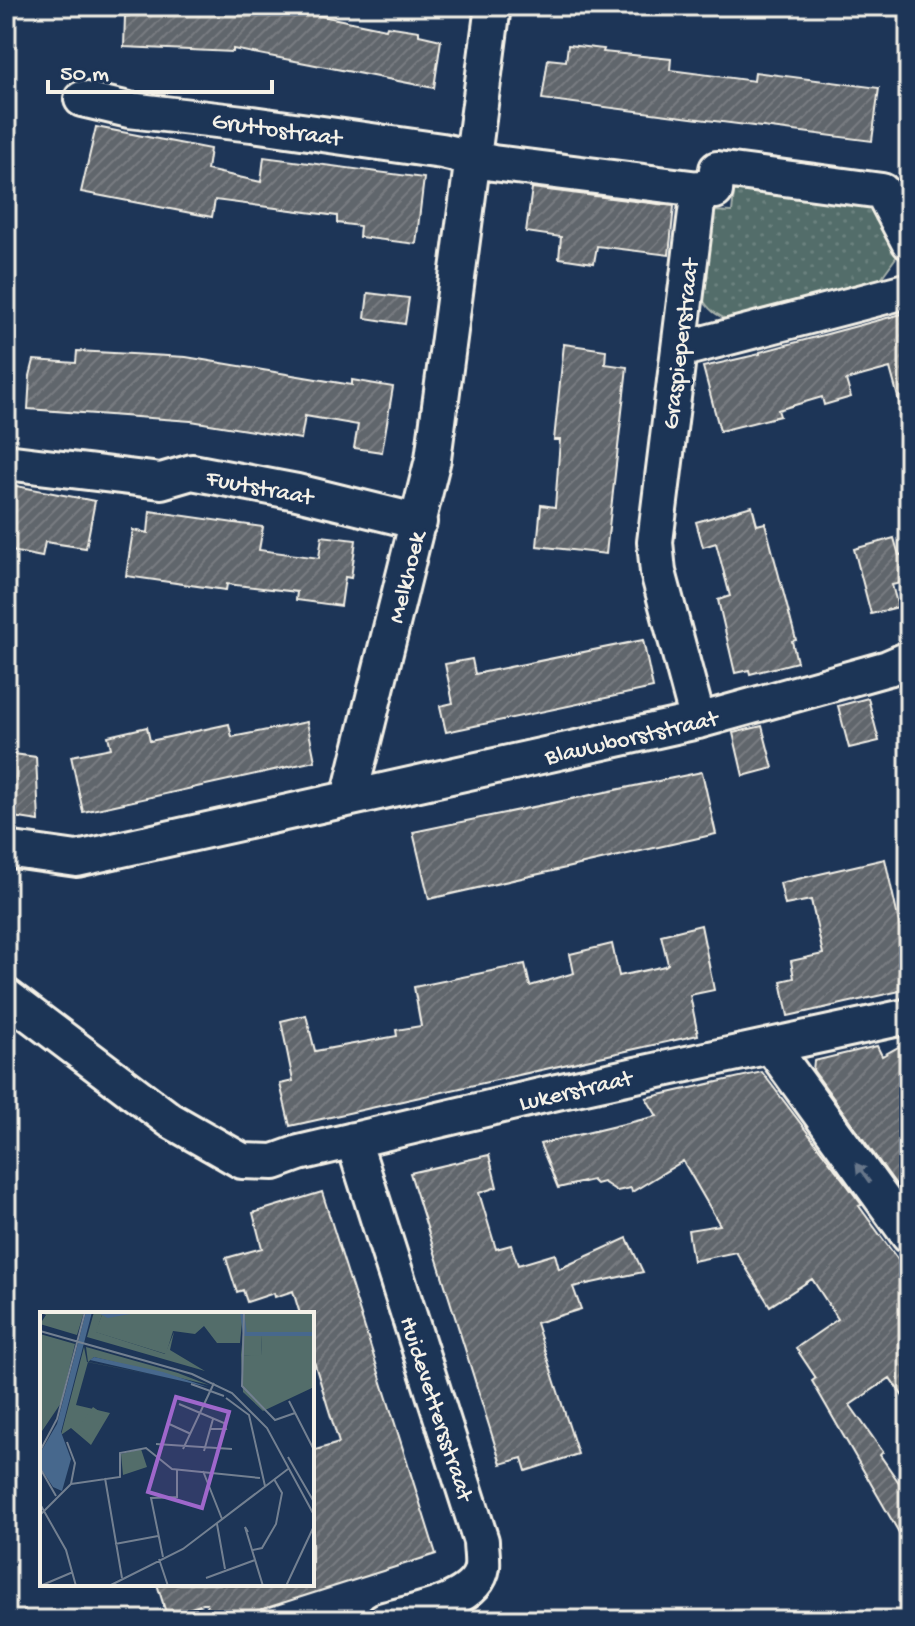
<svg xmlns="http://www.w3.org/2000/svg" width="915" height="1626" font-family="'Gochi Hand',sans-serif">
<defs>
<pattern id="grass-dots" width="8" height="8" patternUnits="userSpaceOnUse" patternTransform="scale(2)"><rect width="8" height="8" fill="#536d6a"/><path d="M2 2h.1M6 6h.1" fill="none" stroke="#6c827f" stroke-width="1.8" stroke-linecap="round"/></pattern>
<pattern id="building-hatch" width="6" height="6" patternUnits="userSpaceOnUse" patternTransform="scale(2)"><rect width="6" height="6" fill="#61666c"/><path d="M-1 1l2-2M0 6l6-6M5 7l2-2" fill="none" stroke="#787c81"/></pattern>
</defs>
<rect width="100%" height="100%" fill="#1d3557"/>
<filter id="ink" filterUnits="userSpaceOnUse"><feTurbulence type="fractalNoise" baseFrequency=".0125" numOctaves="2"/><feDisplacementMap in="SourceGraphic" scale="16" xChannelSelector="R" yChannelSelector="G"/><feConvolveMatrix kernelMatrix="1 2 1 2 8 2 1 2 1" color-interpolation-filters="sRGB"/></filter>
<g filter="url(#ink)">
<!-- grass -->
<path fill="url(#grass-dots)" stroke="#a4afa9" stroke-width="2" d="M735 183 870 201 897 242V256L879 281 734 323C719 316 707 311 701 295L712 211 732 212Z"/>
<!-- building -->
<path fill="url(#building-hatch)" stroke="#f4f1e8" stroke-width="2" d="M130 6H273L386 29 387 26 419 31V35L441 40 434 88 233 49V52L124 47 125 16H129Z
M568 45 604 49 603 52 671 59 670 70 754 81 755 72 879 88 872 141 542 99 548 59 566 61Z
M96 127 210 149 207 170 261 182 264 157 424 178 416 244 359 237 360 226 337 223V216L215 200 212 217 81 192Z
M532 188 674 206 669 255 597 246 594 263 559 258 561 237 526 232Z
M368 293 409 298 405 324 365 318Z
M909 312V411L902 412 890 368 846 380 851 397 824 405 822 397 778 410 780 416 720 431 703 367 760 354V352Z
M564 344 606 350 605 364 627 367 606 554 537 546 541 505 555 507 560 440H554Z
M77 351 186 357 352 385V380L393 387 382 452 354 448 358 425 305 416 301 439 191 421 28 409 30 376 34 360 76 363Z
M6 484 95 501 86 548 45 542 42 557 6 550Z
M752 506 757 525 765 523 796 640 792 641 797 662 750 674 749 670 735 673 718 600 730 596 716 543 703 547 696 522Z
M150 511 263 527 259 550 319 558 322 536 356 540 351 578 345 577 341 606 296 600 297 592 227 584 226 590 126 576 133 530 148 533Z
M894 538 899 555 909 553V581L892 585 898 607 871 614 854 549Z
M643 640 653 688 446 732 440 706 453 703 445 664 472 659 475 674Z
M868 698 879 741 849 748 838 706Z
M307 722 315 761 83 812 71 756 111 748 108 736 147 727 150 741 229 724 232 737Z
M762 726 773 768 743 776 733 733Z
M6 753 36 757 39 821 6 816Z
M702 772 716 834 429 899 413 832Z
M885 859 902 936 909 935V989L788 1016 781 981 794 978 791 961 823 954 811 900 785 905 780 883Z
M701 925 714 990 690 995 698 1035 290 1126 280 1084 293 1081 281 1021 306 1015 315 1051 397 1036 396 1030 421 1026 414 987 525 964 530 986 574 973 570 954 612 944 619 976 665 966 668 964 661 935Z
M909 1041V1192L903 1194 813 1070 814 1061 877 1046 882 1056Z
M762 1072 862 1205 859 1206 909 1275V1405L890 1378 850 1405 883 1452 880 1455 909 1497V1550L812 1381 816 1378 796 1348 838 1319 812 1279 770 1306 736 1252 693 1261 688 1230 720 1225 683 1161 632 1192 631 1188 617 1191 603 1182 596 1184 592 1180 558 1188 540 1144 657 1116 646 1098Z
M489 1155 497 1187 479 1193 496 1249 511 1245 518 1265 555 1254 559 1269 627 1238 643 1272 573 1287 581 1309 536 1323 578 1454 526 1471 522 1458 501 1464 410 1173Z
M322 1192 436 1554 229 1620H212L206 1603 167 1616 157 1584H312V1451L339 1443 312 1355V1314H300L293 1291 275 1297 274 1293 247 1302 243 1290 237 1292 226 1258 262 1248 253 1213Z"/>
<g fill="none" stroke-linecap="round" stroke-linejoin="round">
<defs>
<path id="minor" d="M82 99 129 110 252 124 442 151 493 163 715 191 717 169 882 191 909 242
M679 350 909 290
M6 462 161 481 192 472 297 492 419 522
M698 721 658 572 655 542 699 188
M349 798 433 459 493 6
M6 849 77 859 698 721 888 668 909 659
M6 996 170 1120 242 1161 274 1162 299 1153 557 1092 909 1016
M771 1046 909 1236
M353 1140 481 1541C481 1549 483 1559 482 1567 477 1602 412 1612 384 1620"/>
</defs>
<!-- minor casing -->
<use href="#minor" stroke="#f4f1e8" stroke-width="40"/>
<!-- minor -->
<use href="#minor" stroke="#1d3557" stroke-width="34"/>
</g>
<!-- one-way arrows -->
<defs><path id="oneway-solid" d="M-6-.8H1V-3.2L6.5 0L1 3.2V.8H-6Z" transform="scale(2)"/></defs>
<use fill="#68778a" href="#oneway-solid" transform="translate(863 1173) rotate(-126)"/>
</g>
<g text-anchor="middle" stroke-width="6" stroke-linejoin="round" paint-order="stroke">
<!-- street labels -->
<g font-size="24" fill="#f4f1e8" stroke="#1d3557">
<text transform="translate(277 128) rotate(8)" y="8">Gruttostraat</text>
<text transform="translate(679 344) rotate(-83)" y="8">Graspieperstraat</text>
<text transform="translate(260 486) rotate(11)" y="8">Fuutstraat</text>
<text transform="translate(405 577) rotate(-76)" y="8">Melkhoek</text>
<text transform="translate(631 736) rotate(-13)" y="8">Blauwborststraat</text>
<text transform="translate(575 1089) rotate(-13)" y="8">Lukerstraat</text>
<text transform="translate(438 1408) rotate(72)" y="8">Huidevettersstraat</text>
</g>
</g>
<!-- overview -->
<g transform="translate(40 1312)">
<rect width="274" height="274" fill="#1d3557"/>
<path d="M96 0H203L200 31H177L164 14 155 22 133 19 126 42 55 20 62 3ZM203 21 222 23 221 45 201 43ZM44 35 47 50 150 70 48 50 36 93 70 101 51 133 31 116 21 123ZM101 137 107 155 83 163 81 142Z" fill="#536d6a"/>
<path d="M0 0H44L37 23 0 12 6 3ZM54 0H63L56 20 125 42 134 20 130 38 165 59 47 25ZM46 35 138 61 169 73 54 45 48 50Z" fill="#536d6a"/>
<path d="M205 0H274V75L223 99 203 80 201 43 221 44 222 23 203 21Z" fill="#536d6a"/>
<path d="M0 22 35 32 21 91 0 122ZM53 95 66 104 50 126 37 117Z" fill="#536d6a"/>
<path d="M46 0H52L21 120 31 147 22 179 13 175 0 155V141L17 112ZM54 45 123 60 168 75 50 48Z" fill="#47688d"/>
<path fill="none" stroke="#47688d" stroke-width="4" d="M61 0 68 4 90 0M202 0 205 22H274"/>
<path fill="none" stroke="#738091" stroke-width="2" d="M204 0 202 74 235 108 255 101M0 19 152 62 192 81 227 116 274 203M151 72 184 84M186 86 209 103 225 174M249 89 274 138M139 92 184 111 186 117H170M127 111 151 122M116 132 192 137M143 137 174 71M0 139 17 107 45 0M164 139 173 107M248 145 274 190M0 156 16 184M163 159 182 207M65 166 82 266M31 172 80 165V141L106 136 132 157 220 166M0 192 26 238 36 274M0 203 31 172 35 151 27 130M177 212 185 257M208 220 205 215 223 274M75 232 118 224M213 238 222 236 236 212 242 181 234 167M123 245 111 186 137 185V158M119 247 128 274M166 266 215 248M0 274 33 260M69 274 143 237 248 157M246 274 274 214"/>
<path fill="#9f67cb" fill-opacity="0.15" stroke="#9f67cb" stroke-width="4" d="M136 85 189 100 162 196 108 180Z"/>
<rect width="274" height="274" fill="none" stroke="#f4f1e8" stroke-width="4"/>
</g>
<!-- margin -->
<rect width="915" height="1626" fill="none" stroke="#1d3557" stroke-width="32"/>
<rect x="16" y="16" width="883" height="1594" fill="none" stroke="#f4f1e8" stroke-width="3" filter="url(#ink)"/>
<!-- scale -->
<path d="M48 80v12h224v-12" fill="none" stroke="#f4f1e8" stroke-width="4"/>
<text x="60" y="80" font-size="24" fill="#f4f1e8" stroke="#1d3557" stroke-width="6" paint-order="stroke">50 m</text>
</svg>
